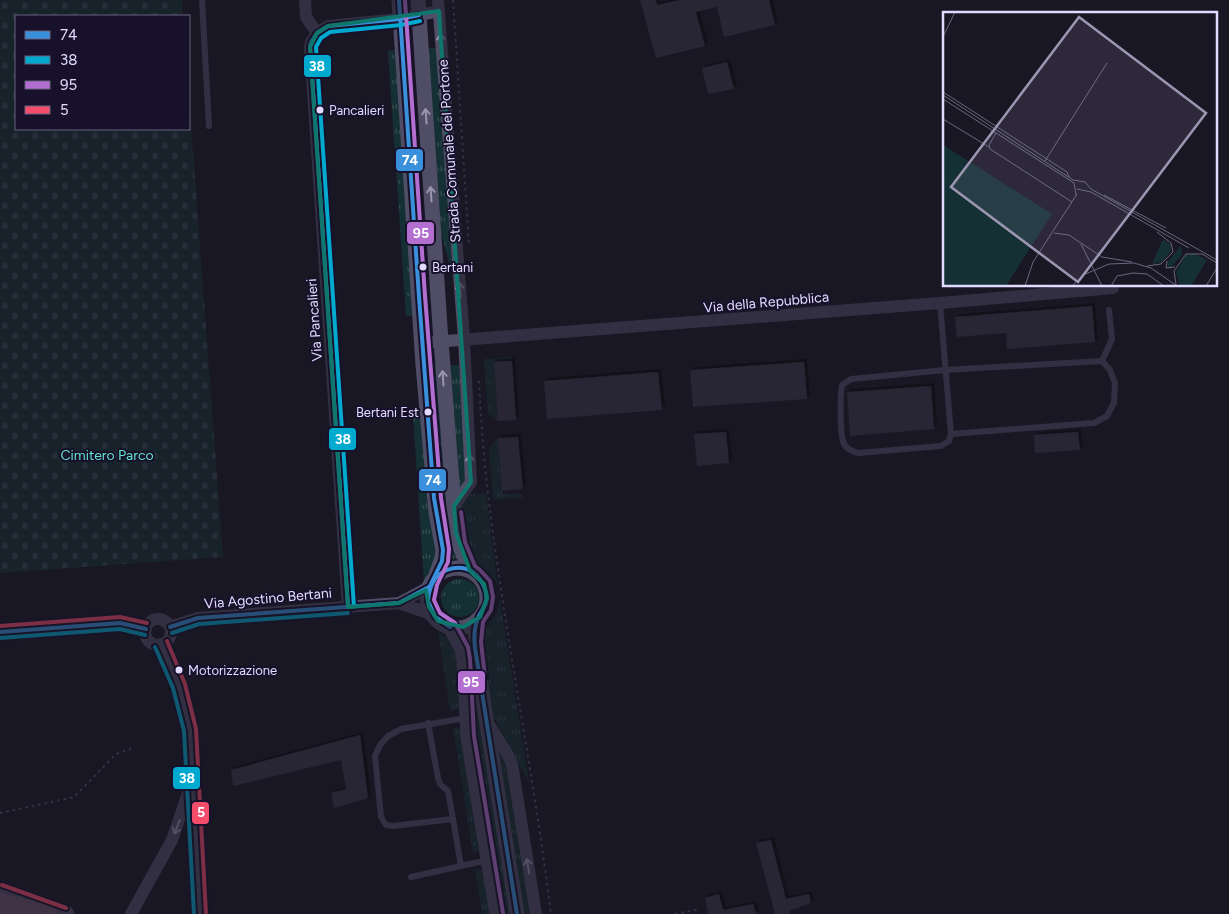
<svg xmlns="http://www.w3.org/2000/svg" width="1229" height="914" font-family="Figtree,sans-serif">
<defs>
<pattern id="grass-tufts" width="24" height="20" patternUnits="userSpaceOnUse" patternTransform="scale(1.25)"><rect width="24" height="20" fill="#153034"/><path d="M3 7l-1-3M5 7V3M7 7l1-3M15 17l-1-3M17 17v-4M19 17l1-3" fill="none" stroke="#374d52"/></pattern>
<pattern id="cemetery-stones" width="16" height="16" patternUnits="userSpaceOnUse" patternTransform="scale(1.25)"><rect width="16" height="16" fill="#153034"/><path d="M2 7V4a2 2 0 0 1 4 0v3zM10 15v-3a2 2 0 0 1 4 0v3z" fill="#374d52"/></pattern>
<filter id="shadow"><feDropShadow dx="3" dy="-3" stdDeviation="0" flood-color="#0009"/></filter>
</defs>
<rect width="100%" height="100%" fill="#1a1725"/>
<!-- grass -->
<path fill="url(#grass-tufts)" d="M428 48H437L452 263H449L441 232Z
M397 50 415 316H406L388 51Z
M512 357V359L494 361 498 421 488 414 484 359Z
M450 365H459L467 476 459 492Z
M433 366H439L458 558 448 561 441 512 431 377Z
M413 415H422L437 552 433 567 424 581Z
M498 438 503 494H522L523 498 493 500 489 448Z
M486 493 498 586C489 570 486 572 474 561 463 551 462 522 460 508L469 494Z
M441 598a19 19 0 1 1 38 0a19 19 0 1 1-38 0Z
M500 599 529 783 492 714 481 645 485 630 497 613Z
M438 632 449 638 456 650 460 706 457 709 450 711Z
M472 673 511 914H503L472 721Z
M453 728H458L462 731 479 849 477 852 473 853Z
M497 744 508 764 532 914H522Z
M480 869 483 870 491 914H482L475 870Z"/>
<!-- cemetery -->
<path fill="url(#cemetery-stones)" d="M0 0H182L183 16H16V129H189V98L223 557 0 573Z"/>
<!-- building -->
<path fill="#3a3546" filter="url(#shadow)" d="M640 0H656L657 5 680 0H769L775 25 724 37 717 7 696 12 705 46 656 58Z
M727 62 734 89 708 94 702 68Z
M1092 306 1095 342 1007 349 1006 333 957 337 955 317Z
M512 361 516 420 498 421 494 362Z
M804 362 807 399 693 407 690 370Z
M658 372 662 410 547 419 544 381Z
M931 386 934 429 850 436 847 392Z
M726 432 729 463 697 466 694 434Z
M1078 432 1080 450 1035 453 1034 435Z
M518 437 523 489 502 491 498 438Z
M360 735 368 798 334 808 331 793 346 789 341 760 233 786 231 770Z
M771 840 786 899 809 894 811 903 789 911 790 914H775L756 843Z
M719 894 724 914H708L705 898Z
M753 904 756 914H724L723 910Z"/>
<g fill="none" stroke-linecap="round" stroke-linejoin="round">
<!-- path -->
<path stroke="#4a5766" stroke-width="2" stroke-dasharray="2.5 4" stroke-linecap="butt" d="M453 0 469 245
M479 381C481 422 484 462 489 502 506 640 534 776 551 914
M0 813 74 797 116 754 132 748
M675 914 700 909"/>
<!-- service -->
<path stroke="#504d66" stroke-width="6" d="M202 0 209 126
M940 303 951 434 1094 423 1107 416 1114 403 1115 383 1110 370 1102 361 945 370 851 379 842 385C840 395 840 431 843 441 845 449 852 451 858 453L941 446 949 441 951 434
M1102 361 1112 339 1109 310
M428 723 438 778 440 784 448 791 453 819
M461 866 453 819 393 826 386 825 381 817 375 756 380 745 388 736 401 729 466 718
M411 877 488 860"/>
<!-- minor -->
<path stroke="#504d66" stroke-width="12" d="M305 0 306 17 317 33
M438 0 464 339 471 482 454 506
M421 343 940 303 1113 288
M399 603 434 615
M348 607 310 47 311 42 317 33 328 26 400 19 439 11
M145 632a13 13 0 1 1 26 0a13 13 0 1 1-26 0Z
M170 627 198 618 399 603 429 587
M0 632 120 623 146 629
M161 644C176 670 185 701 190 730L200 914
M488 723 508 755 512 764 536 914
M131 914 172 840 189 790"/>
<!-- tertiary -->
<path stroke="#504d66" stroke-width="15" d="M399 0 423 365 436 513 443 550 442 558 435 578
M418 0 441 341 456 533 459 544 470 571
M427 598a30 30 0 1 1 60 0a30 30 0 1 1-60 0Z
M477 620 475 648 517 914
M450 627 462 649 464 659 468 737 497 914"/>
<!-- primary -->
<path stroke="#594d6a" stroke-width="20" d="M0 891 64 914"/>
<!-- motorway -->
<path stroke="#6a536c" stroke-width="22" d="M0 904 38 914H46"/>
<defs>
<path id="bus-1" d="M399 0 419 297 434 498 443 550 442 561 429 588 428 601 435 617 450 627
M428 598C430 586 434 575 447 570 455 567 465 567 473 572 482 579 489 592 486 603 484 609 479 614 477 621 474 629 474 639 475 648L517 914
M348 607 310 47 311 42 317 33 328 26 400 19 419 15
M170 627 198 618 399 603 429 587
M0 632 120 623 146 629"/>
<path id="bus-2" d="M354 607 316 47 321 38 330 32 401 25 420 21
M172 633 199 624 348 613
M0 638 120 629 145 635
M155 647 173 688 184 731 194 914"/>
<path id="bus-3" d="M405 0 425 296 441 498 449 549 448 562 437 585 434 600 440 613 455 623 468 647 470 659 474 736 503 913
M461 512 465 542 475 566 480 570 490 581 493 597 491 610 483 622 481 642 485 677"/>
<path id="bus-4" d="M0 626 120 617 147 623
M167 641 185 684 196 729 206 914
M2 885 66 908"/>
</defs>
<!-- bus-1 casing -->
<use href="#bus-1" stroke="#17112b" stroke-width="8"/>
<!-- bus-2 casing -->
<use href="#bus-2" stroke="#17112b" stroke-width="8"/>
<!-- bus-3 casing -->
<use href="#bus-3" stroke="#17112b" stroke-width="8"/>
<!-- bus-4 casing -->
<use href="#bus-4" stroke="#17112b" stroke-width="8"/>
<!-- bus-1 -->
<use href="#bus-1" stroke="#3a90db" stroke-width="4"/>
<!-- bus-2 -->
<use href="#bus-2" stroke="#00a9ce" stroke-width="4"/>
<!-- bus-3 -->
<use href="#bus-3" stroke="#b36fd0" stroke-width="4"/>
<!-- bus-4 -->
<use href="#bus-4" stroke="#f44d6c" stroke-width="4"/>
</g>
<!-- one-way arrows -->
<defs><path id="oneway-shaft" d="M-6 0H5M1.5-3L5.5 0L1.5 3" fill="none" stroke-width="1.6" stroke-linecap="round" stroke-linejoin="round" transform="scale(1.25)"/></defs>
<g stroke="#9994b2">
<use href="#oneway-shaft" transform="translate(441 41) rotate(-94)"/>
<use href="#oneway-shaft" transform="translate(426 116) rotate(-94)"/>
<use href="#oneway-shaft" transform="translate(431 194) rotate(-94)"/>
<use href="#oneway-shaft" transform="translate(460 290) rotate(-94)"/>
<use href="#oneway-shaft" transform="translate(443 378) rotate(-94)"/>
<use href="#oneway-shaft" transform="translate(470 462) rotate(-93)"/>
<use href="#oneway-shaft" transform="translate(177 827) rotate(111)"/>
<use href="#oneway-shaft" transform="translate(528 866) rotate(-99)"/>
</g>
<!-- marked area -->
<path d="M0 0H1229V914H0ZM439 11 471 482 454 506 456 533 470 571 484 584 487 598 480 617 463 627 438 621 429 607 426 590 399 603 348 607 310 47 317 33 328 26Z" fill="#1a1725" fill-opacity=".55" fill-rule="evenodd"/>
<path fill="none" stroke="#0f766e" stroke-width="4" stroke-linejoin="round" d="M439 11 471 482 454 506 456 533 470 571 484 584 487 598 480 617 463 627 438 621 429 607 426 590 399 603 348 607 310 47 317 33 328 26Z"/>
<!-- markers -->
<g fill="#e2dbff" stroke="#17112b" stroke-width="2">
<circle cx="320" cy="110" r="4.5"/>
<circle cx="423" cy="267" r="4.5"/>
<circle cx="428" cy="412" r="4.5"/>
<circle cx="179" cy="670" r="4.5"/>
</g>
<g text-anchor="middle" stroke-width="4" stroke-linejoin="round" paint-order="stroke">
<!-- bus labels -->
<g font-size="13" fill="#e2dbff" stroke="#17112b" text-anchor="start">
<text x="329" y="115">Pancalieri</text>
<text x="432" y="272">Bertani</text>
<text x="419" y="417" text-anchor="end">Bertani Est</text>
<text x="188" y="675">Motorizzazione</text>
</g>
<!-- street labels -->
<g font-size="14" fill="#e2dbff" stroke="#17112b">
<text transform="translate(449 151) rotate(-94)" y="5">Strada Comunale del Portone</text>
<text transform="translate(766 302) rotate(-5)" y="5">Via della Repubblica</text>
<text transform="translate(314 320) rotate(-94)" y="5">Via Pancalieri</text>
<text transform="translate(268 598) rotate(-5)" y="5">Via Agostino Bertani</text>
</g>
<!-- park labels -->
<g font-size="14" fill="#64e2cc" stroke="#17112b">
<text x="107" y="460">Cimitero Parco</text>
</g>
</g>
<!-- overview -->
<g transform="translate(943 12)">
<rect width="274" height="274" fill="#1a1725"/>
<path d="M220 227 228 233 227 240 219 250 209 252ZM238 233 239 243 226 257 224 251Z" fill="#153034"/>
<path d="M0 133 109 202 63 274H0Z" fill="#153034"/>
<path d="M251 241 264 248 248 274H237L233 260 243 243Z" fill="#153034"/>
<path fill="none" stroke="#6a657c" stroke-width="1" d="M0 25 12 0M0 80 124 160 126 165M0 83 130 168 142 170 148 177 274 248M0 87 131 171 133 183M0 107 46 135M53 121 46 133 47 137 129 190M102 149 164 51M134 177 148 180 246 236M161 183 223 216M111 221 126 223 159 245 189 250M138 232 159 274M259 242 274 251M224 249 223 256 232 255M204 254 218 252 230 240 228 231 214 220M140 263 166 252 191 251 208 256 234 274M233 272 231 259 243 242H259M82 274 90 250 134 182M129 274 142 261M168 274 174 264 190 261 204 262 221 274M263 274 274 256"/>
<path fill="#9c96b3" fill-opacity="0.15" stroke="#9c96b3" stroke-width="2.5" d="M136 5 263 101 135 270 8 175Z"/>
<rect width="274" height="274" fill="none" stroke="#e2dbff" stroke-width="2.5"/>
</g>
<g stroke="#17112b" stroke-width="2">
<rect x="303" y="54" width="29" height="24" rx="5" fill="#00a9ce"/>
<rect x="395" y="148" width="29" height="24" rx="5" fill="#3a90db"/>
<rect x="406" y="221" width="29" height="24" rx="5" fill="#b36fd0"/>
<rect x="328" y="427" width="29" height="24" rx="5" fill="#00a9ce"/>
<rect x="418" y="468" width="29" height="24" rx="5" fill="#3a90db"/>
<rect x="457" y="670" width="29" height="24" rx="5" fill="#b36fd0"/>
<rect x="172" y="766" width="29" height="24" rx="5" fill="#00a9ce"/>
<rect x="191" y="801" width="19" height="24" rx="5" fill="#f44d6c"/>
</g>
<g font-size="14" text-anchor="middle" font-weight="bold" fill="#fff">
<text x="317" y="71">38</text>
<text x="410" y="165">74</text>
<text x="421" y="238">95</text>
<text x="343" y="444">38</text>
<text x="433" y="485">74</text>
<text x="471" y="687">95</text>
<text x="187" y="783">38</text>
<text x="201" y="817">5</text>
</g>
<!-- legend -->
<rect x="15" y="15" width="175" height="115" fill="#17112b" stroke="#686280"/>
<rect x="25" y="31" width="25" height="8" fill="#3a90db" stroke="#686280"/>
<text x="60" y="40" font-size="15" fill="#e2dbff">74</text>
<rect x="25" y="56" width="25" height="8" fill="#00a9ce" stroke="#686280"/>
<text x="60" y="65" font-size="15" fill="#e2dbff">38</text>
<rect x="25" y="81" width="25" height="8" fill="#b36fd0" stroke="#686280"/>
<text x="60" y="90" font-size="15" fill="#e2dbff">95</text>
<rect x="25" y="106" width="25" height="8" fill="#f44d6c" stroke="#686280"/>
<text x="60" y="115" font-size="15" fill="#e2dbff">5</text>
</svg>
